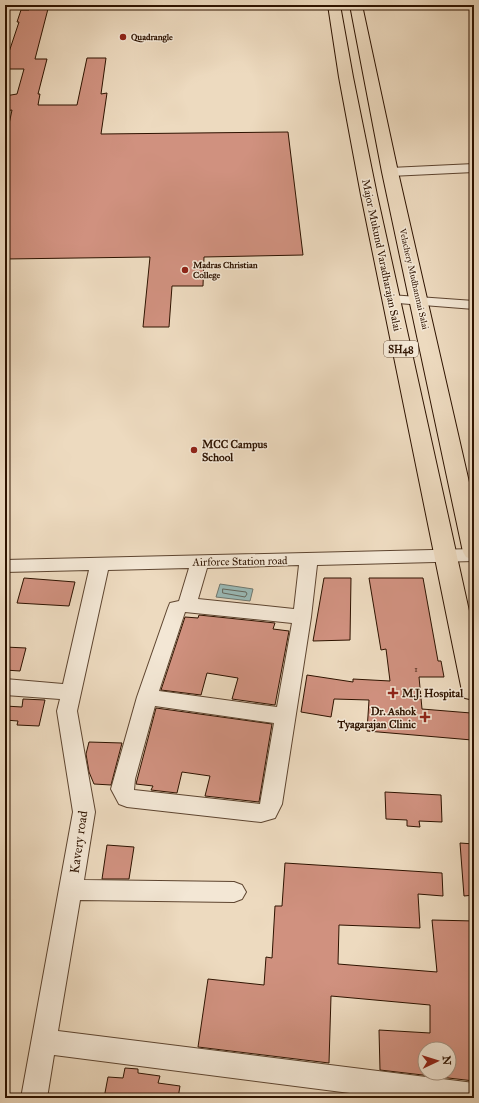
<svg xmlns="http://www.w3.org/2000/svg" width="479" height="1103" font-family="'IM FELL Great Primer',serif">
<rect width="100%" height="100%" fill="#eddabf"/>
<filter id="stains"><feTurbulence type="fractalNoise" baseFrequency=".005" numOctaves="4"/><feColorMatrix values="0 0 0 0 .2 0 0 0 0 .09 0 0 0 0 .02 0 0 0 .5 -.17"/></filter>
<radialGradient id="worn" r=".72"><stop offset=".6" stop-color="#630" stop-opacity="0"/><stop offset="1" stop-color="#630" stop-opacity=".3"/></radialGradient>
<!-- water -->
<path fill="#9abab7" stroke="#6f776e" d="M220 584 253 589 250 601 216 597Z"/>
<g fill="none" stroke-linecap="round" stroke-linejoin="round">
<!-- shore -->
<path stroke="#64665c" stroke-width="1" d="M223 589 246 592 247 594 245 597 223 593Z"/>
</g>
<!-- building -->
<path fill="#d0917f" stroke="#2e1300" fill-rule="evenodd" d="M30 5H49L35 59H47L38 94H40L38 105H77L87 58H106L101 94 107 93 101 134 288 132 303 255 204 257 203 286H172L169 327H143L150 257 5 259V143L12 110 5 111V96L17 94 24 69H5V64L19 22H17L21 10H29Z
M24 578 75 582 69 606 17 603Z
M324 578H351L350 640 313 641Z
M369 578H423L438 661H441L444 677H419L422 709 471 713 472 740 367 731 369 700 334 699 331 717 301 712 307 675 353 682V679L390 681 386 649 381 650Z
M199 615 275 623 273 629 289 631 275 705 232 699 238 678 207 673 201 695 161 690 185 617 198 618Z
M5 647 26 648 20 671 5 670Z
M23 699 45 700 39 726 17 725 18 721 5 720V706L22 707Z
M156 708 272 724 259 802 205 796 210 776 182 772 177 793 151 790 153 786 136 784Z
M89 742 122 743 111 785 94 784 89 772 86 754Z
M385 792 441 795 442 822 419 821 420 827 407 826V820L386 819Z
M460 843 474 844V895L464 896Z
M107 845 134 847 129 879H102Z
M285 863 442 873 443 896 418 894 420 928 339 925 338 964 437 972 432 920 474 921V1081L380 1070 379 1030 430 1033V1005L331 996 329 1063 198 1047 208 979 264 985 266 957 272 958 275 906H282ZM425 1049H449V1073H425Z
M125 1068 138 1069V1073L160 1076 158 1083 180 1086 178 1098H104L108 1077 123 1078Z"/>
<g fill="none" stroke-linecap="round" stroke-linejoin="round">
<defs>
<path id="minor" d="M474 164V172L390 176 386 175 384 172 386 169 390 168Z
M390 295 474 301V309L385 302 383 299 385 296Z
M474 549V561L317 565 311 617 282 804 275 818 261 822 127 807 119 804 111 789 137 697 168 608 170 603 179 601 189 568 108 570 77 711 95 812 84 880 234 882 242 885 246 892 242 899 234 902 80 900 58 1031 474 1083V1098H389L54 1055 47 1098H21L73 812 57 711 60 699 5 695V679L63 684 89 570 5 572V560ZM299 565 294 609 198 599 207 568ZM185 612 292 623 277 707 159 691ZM155 706 274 723 260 804 134 790 135 779Z"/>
<path id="major" d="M328 5H340L353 77 377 195 473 629 474 700 465 698 462 691 361 195 339 77Z
M350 5H362L398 172 474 504V560L466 557 463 552 382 172Z"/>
</defs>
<!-- minor casing -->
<use href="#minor" stroke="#5e4530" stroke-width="2"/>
<!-- major casing -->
<use href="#major" stroke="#2e1300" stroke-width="2"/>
<!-- minor -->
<use href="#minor" fill="#f3e7d5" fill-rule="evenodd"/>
<!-- major -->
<use href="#major" fill="#eddabf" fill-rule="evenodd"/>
</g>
<!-- markers -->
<g fill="#8f2418" stroke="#f3e7d5" stroke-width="1.5">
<circle cx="123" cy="37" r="4"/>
<circle cx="185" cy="270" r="4"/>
<circle cx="194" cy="450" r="4"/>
<path d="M391 687h4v4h4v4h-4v4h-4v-4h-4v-4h4z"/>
<path d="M423 711h4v4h4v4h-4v4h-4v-4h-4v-4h4z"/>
</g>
<g text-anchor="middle" stroke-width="3" stroke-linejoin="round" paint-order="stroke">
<!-- far-poi labels -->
<g font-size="9" font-weight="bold" fill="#2e1300" stroke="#f3e7d5" text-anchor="start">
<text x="131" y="40">Quadrangle</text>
<text x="193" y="268">Madras Christian<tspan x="193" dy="10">College</tspan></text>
</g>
<!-- far-street labels -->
<g font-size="9" fill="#2e1300" stroke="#f3e7d5">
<text transform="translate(414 279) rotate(77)" y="3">Velachery Mudhanmai Salai</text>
</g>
<!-- number labels -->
<g font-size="9" fill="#563220">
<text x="416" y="672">1</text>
</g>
<!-- shield labels -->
<rect fill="#f3e7d5" stroke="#695340" stroke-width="1" x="384" y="341" width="34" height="16" rx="3"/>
<g font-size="10" font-weight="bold" fill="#2e1300">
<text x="401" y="353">SH48</text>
</g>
<!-- street labels -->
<g font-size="11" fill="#2e1300" stroke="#f3e7d5">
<text transform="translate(382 255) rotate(78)" y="4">Major Mukund Varadharajan Salai</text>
<text transform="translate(240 561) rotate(-1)" y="4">Airforce Station road</text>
</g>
<!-- poi labels -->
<g font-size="11" font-weight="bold" fill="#2e1300" stroke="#f3e7d5" text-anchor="start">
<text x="202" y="448">MCC Campus<tspan x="202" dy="13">School</tspan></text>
<text x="402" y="697">M.J. Hospital</text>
<text x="416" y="715" text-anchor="end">Dr. Ashok<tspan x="416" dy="13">Tyagarajan Clinic</tspan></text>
</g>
<!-- near-street labels -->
<g font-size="13" fill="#2e1300" stroke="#f3e7d5">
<text transform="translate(78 842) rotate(-82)" y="5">Kavery road</text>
</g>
</g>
<!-- margin -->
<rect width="479" height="1103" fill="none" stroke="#eddabf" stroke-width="20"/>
<rect x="6" y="6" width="467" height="1091" fill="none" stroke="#2e1300" stroke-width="2"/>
<rect x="10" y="10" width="459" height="1083" fill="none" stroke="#2e1300"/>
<!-- north arrow -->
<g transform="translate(437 1061) rotate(86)"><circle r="19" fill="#f3e7d5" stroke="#a49280"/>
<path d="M0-3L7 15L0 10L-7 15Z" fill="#8f2418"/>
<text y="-6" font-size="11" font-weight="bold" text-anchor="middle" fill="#2e1300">N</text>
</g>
<rect width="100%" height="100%" filter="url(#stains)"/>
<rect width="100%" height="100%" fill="url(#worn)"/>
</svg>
